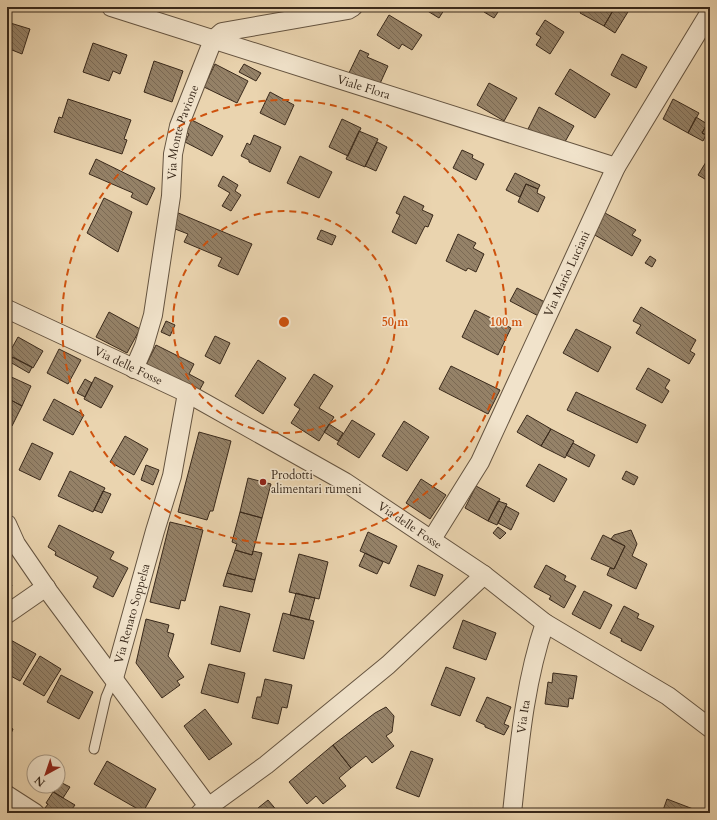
<svg xmlns="http://www.w3.org/2000/svg" width="717" height="820" font-family="Cardo,serif">
<defs>
<pattern id="building-back-hatch" width="6" height="6" patternUnits="userSpaceOnUse"><rect width="6" height="6" fill="#958268"/><path d="M-1 5l2 2M0 0l6 6M5-1l2 2" fill="none" stroke="#7b6a55"/></pattern>
</defs>
<rect width="100%" height="100%" fill="#ead4af"/>
<filter id="stains"><feTurbulence type="fractalNoise" baseFrequency=".005" numOctaves="4"/><feColorMatrix values="0 0 0 0 .2 0 0 0 0 .09 0 0 0 0 .02 0 0 0 .5 -.17"/></filter>
<radialGradient id="worn" r=".72"><stop offset=".6" stop-color="#630" stop-opacity="0"/><stop offset="1" stop-color="#630" stop-opacity=".3"/></radialGradient>
<!-- building -->
<path fill="url(#building-back-hatch)" stroke="#39291b" d="M421 7H446L439 18Z
M487 7H498L500 9 494 18 484 12Z
M584 7H615L604 26 580 13Z
M615 7H631L615 33 604 26Z
M389 15 422 35 412 50 402 44 399 49 377 35Z
M545 20 564 32 550 54 536 45 541 37 536 34Z
M7 22 30 29 22 54 7 48Z
M93 43 127 55 120 74 113 71 109 81 83 72Z
M360 50 369 54 367 57 388 66 378 88 348 75Z
M622 54 647 67 636 88 611 75Z
M154 61 183 71 172 102 144 92Z
M215 64 248 81 237 103 204 87Z
M244 64 261 73 256 81 239 72Z
M570 69 610 94 595 118 555 94Z
M489 83 517 98 504 121 477 105Z
M270 92 294 105 285 125 260 113Z
M68 99 131 120 124 139 127 140 122 154 54 132 59 117 62 118Z
M673 99 699 113 688 133 663 119Z
M539 107 574 126 562 147 528 129Z
M696 117 707 124 702 133 706 135 703 141 688 133Z
M188 118 223 136 212 156 185 142 189 134 182 130Z
M342 119 361 128 348 156 329 147Z
M710 119V137L702 133Z
M359 131 378 139 365 167 346 159Z
M254 135 281 147 270 172 249 162V160L241 156 247 143 250 145Z
M377 142 387 147 376 171 365 166Z
M462 150 473 155 472 158 484 164 476 180 453 168Z
M300 156 332 172 319 198 287 183Z
M96 159 155 188 147 205 131 197 133 193 89 174Z
M706 162 710 165V182L698 175Z
M515 173 540 185 538 189 526 184 520 197 506 190Z
M223 176 238 185 235 191 241 195 231 211 222 206 230 193 218 186Z
M526 184 538 189 537 193 545 197 538 212 518 202Z
M404 196 424 206 422 210 433 215 428 227 425 226 416 244 392 232 400 215 396 213Z
M104 198 132 212 118 252 87 233Z
M176 212 252 244 238 275 218 266 222 258 184 242 188 234 170 227Z
M605 213 636 230 632 235 641 240 632 256 593 234Z
M321 230 336 236 332 245 317 239Z
M458 234 476 243 473 248 484 254 476 272 468 268 466 271 446 261Z
M650 256 656 260 652 267 645 263Z
M517 288 551 305 544 319 510 301Z
M641 307 696 340 690 351 695 354 689 364 636 333 641 325 633 321Z
M475 310 511 328 498 355 462 337Z
M109 312 140 329 127 353 96 337Z
M166 321 175 325 170 336 161 332Z
M576 329 611 347 598 372 563 353Z
M215 336 230 343 220 364 205 356Z
M18 337 43 351 33 368 8 355Z
M156 345 194 364 189 374 204 382 198 393 144 369Z
M59 349 81 360 68 384 47 373Z
M13 357 32 367 29 373 10 362Z
M258 360 286 378 263 414 235 396Z
M451 366 500 390 488 414 439 389Z
M648 368 670 380 665 388 669 391 662 403 636 389Z
M314 374 333 386 319 408 334 417 319 441 291 423 300 409 294 405Z
M7 375 31 386 22 406 7 398Z
M95 377 113 386 101 408 84 399Z
M85 379 92 383 85 397 77 393Z
M576 392 646 425 637 443 567 410Z
M7 398 22 406 12 426 7 423Z
M54 399 84 415 73 435 43 420Z
M527 415 551 429 541 446 517 432Z
M352 420 375 434 359 458 337 444Z
M404 421 429 437 407 471 382 456Z
M329 424 343 433 338 441 324 432Z
M551 429 574 441 565 458 541 446Z
M199 432 231 441 213 511H210L207 520 178 512Z
M125 436 148 449 134 475 110 462Z
M32 443 53 453 40 480 19 470Z
M573 443 595 455 589 467 566 455Z
M539 464 567 479 554 502 526 486Z
M146 465 159 470 153 485 141 480Z
M70 471 105 488 93 512 58 496Z
M626 471 638 477 634 485 622 479Z
M248 478 271 484 262 518 240 512Z
M421 479 446 495 430 519 406 503Z
M476 486 500 499 488 521 465 508Z
M103 491 111 494 102 513 94 510Z
M498 501 507 504 497 525 488 521Z
M506 506 519 513 511 530 498 523Z
M240 512 262 518 252 555 235 550 237 544 232 542Z
M170 522 203 530 185 601 181 600 179 609 150 602Z
M59 525 114 552 110 559 128 568 113 597 93 587 98 577 55 555 56 552 48 547Z
M498 527 506 533 500 539 493 533Z
M631 530 637 544 632 556 647 564 636 589 607 575 610 568 614 569 625 546 611 539 614 535Z
M368 532 397 546 389 564 360 551Z
M603 535 625 546 614 569 591 559Z
M235 550 252 555 253 551 262 553 255 580 227 573Z
M365 553 383 562 377 574 359 566Z
M299 554 328 562 319 599 289 592Z
M418 565 443 575 435 596 410 586Z
M546 565 566 576 564 580 576 586 564 608 549 599 551 596 534 587Z
M227 573 255 580 252 592 223 586Z
M7 582 12 585 7 595Z
M584 591 612 605 600 629 572 614Z
M296 593 315 598 309 620 290 615Z
M220 606 250 614 240 652 211 644Z
M624 606 639 614 637 618 654 626 641 651 621 641 622 639 610 633Z
M283 613 314 621 304 659 273 651Z
M146 619 169 625 167 632 174 634 168 656 184 677 177 681 180 685 162 698 136 663Z
M463 620 496 633 486 660 453 648Z
M7 638 36 654 20 681 7 674Z
M40 656 61 669 44 696 23 684Z
M209 664 245 673 238 703 201 693Z
M446 667 475 678 460 716 431 705Z
M553 673 577 676 573 699 569 698 568 707 545 704 548 682 552 683Z
M61 675 93 692 79 719 47 702Z
M265 679 292 685 287 708 282 707 278 724 252 718 257 697H261Z
M487 697 511 707 504 724 509 726 504 735 485 727V725L476 721Z
M386 707 394 716 392 732 386 736 394 746 372 763 366 756 351 768 333 745 375 713Z
M205 709 232 744 209 760 184 726Z
M7 726 13 729 9 738 7 737Z
M333 745 351 768 339 778 346 786 323 804 316 796 307 804 289 782Z
M411 751 433 759 419 797 396 788Z
M107 761 156 789 143 812 94 784Z
M60 782 70 787 63 798 54 792Z
M53 792 75 805 72 809 78 813H54L45 808 48 804 46 803Z
M667 799 701 812V813H662Z
M268 800 279 813H253L258 808Z"/>
<g fill="none" stroke-linecap="round" stroke-linejoin="round">
<defs>
<path id="lane" d="M94 749 106 697 114 678"/>
<g id="street">
<path id="s1" d="M111 7 616 167"/>
<path id="s2" d="M7 309 187 393 345 482 484 575 545 623 668 696 710 728"/>
<path id="s3" d="M134 369 144 346 153 315 171 196 173 154 179 126 213 40 222 32 348 10 353 7"/>
<path d="M7 524 16 544 49 592 213 813"/>
<path id="s4" d="M432 539 480 462 616 167 710 12"/>
<path d="M7 614 46 587"/>
<path id="s5" d="M114 678 155 531 172 476 187 393"/>
<path d="M7 795 35 813"/>
<path d="M200 813 266 765 388 665 484 575"/>
<path id="s6" d="M512 813C519 749 524 684 545 623"/>
</g>
</defs>
<!-- lane casing -->
<use href="#lane" stroke="#655440" stroke-width="11"/>
<!-- street casing -->
<use href="#street" stroke="#655440" stroke-width="20"/>
<!-- lane -->
<use href="#lane" stroke="#f1e3cb" stroke-width="9"/>
<!-- street -->
<use href="#street" stroke="#f1e3cb" stroke-width="18"/>
</g>
<!-- distance rings -->
<g fill="none" stroke="#ce520e" stroke-width="2" stroke-dasharray="7 5">
<circle cx="284" cy="322" r="111"/>
<circle cx="284" cy="322" r="222"/>
</g>
<!-- markers -->
<circle fill="#8f2418" stroke="#f1e3cb" stroke-width="1.5" cx="263" cy="482" r="4"/>
<g text-anchor="middle" stroke-width="3" stroke-linejoin="round" paint-order="stroke">
<!-- street labels -->
<g font-size="12" fill="#39291b" stroke="#f1e3cb">
<text dy="4" stroke="none"><textPath href="#s1" startOffset="265">Viale Flora</textPath></text>
<text dy="4" stroke="none"><textPath href="#s3" startOffset="243">Via Monte Pavione</textPath></text>
<text dy="4" stroke="none"><textPath href="#s4" startOffset="298">Via Mario Luciani</textPath></text>
<text dy="4" stroke="none"><textPath href="#s2" startOffset="134">Via delle Fosse</textPath></text>
<text dy="4" stroke="none"><textPath href="#s2" startOffset="458">Via delle Fosse</textPath></text>
<text dy="4" stroke="none"><textPath href="#s5" startOffset="67">Via Renato Soppelsa</textPath></text>
<text dy="4" stroke="none"><textPath href="#s6" startOffset="97">Via Ita</textPath></text>
</g>
<!-- poi labels -->
<g font-size="12" fill="#39291b" stroke="#f1e3cb" text-anchor="start">
<text x="271" y="479">Prodotti<tspan x="271" dy="14">alimentari rumeni</tspan></text>
</g>
</g>
<circle cx="284" cy="322" r="6" fill="#ce520e" stroke="#f1e3cb" stroke-width="2"/>
<g font-size="12" text-anchor="middle" font-weight="bold" fill="#ce520e" stroke="#f1e3cb" stroke-width="3" stroke-linejoin="round" paint-order="stroke">
<text x="395" y="326">50 m</text>
<text x="506" y="326">100 m</text>
</g>
<!-- margin -->
<rect width="717" height="820" fill="none" stroke="#ead4af" stroke-width="24"/>
<rect x="8" y="8" width="701" height="804" fill="none" stroke="#39291b" stroke-width="2"/>
<rect x="12" y="12" width="693" height="796" fill="none" stroke="#39291b"/>
<!-- north arrow -->
<g transform="translate(46 774) rotate(220)"><circle r="19" fill="#f1e3cb" stroke="#a79985"/>
<path d="M0-3L7 15L0 10L-7 15Z" fill="#8f2418"/>
<text y="-6" font-size="11" font-weight="bold" text-anchor="middle" fill="#39291b">N</text>
</g>
<rect width="100%" height="100%" filter="url(#stains)"/>
<rect width="100%" height="100%" fill="url(#worn)"/>
</svg>
